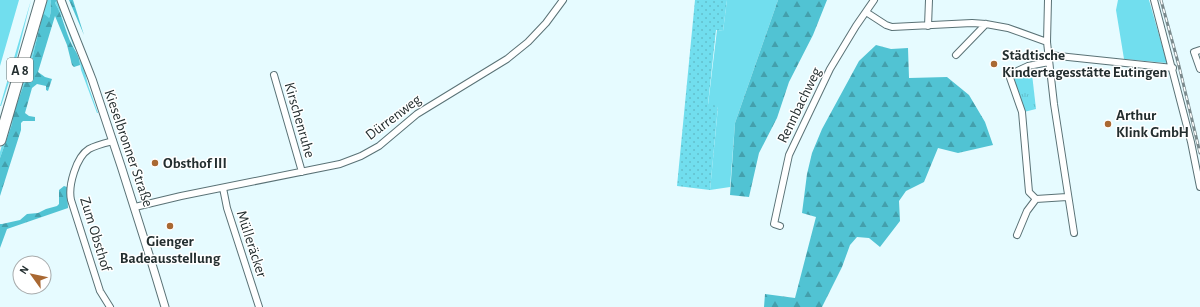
<svg xmlns="http://www.w3.org/2000/svg" width="1200" height="307" font-family="'Alegreya Sans',sans-serif">
<defs>
<pattern id="forest-firs" width="22" height="20" patternUnits="userSpaceOnUse"><rect width="22" height="20" fill="#51c3d3"/><path d="M5 1l3.5 6h-7zM16 11l3.5 6h-7z" fill="#439fac"/></pattern>
<pattern id="park-tufts" width="24" height="20" patternUnits="userSpaceOnUse"><rect width="24" height="20" fill="#71deee"/><path d="M3 7l-1-3M5 7V3M7 7l1-3M15 17l-1-3M17 17v-4M19 17l1-3" fill="none" stroke="#62bfcc"/></pattern>
<pattern id="garden-dots" width="8" height="8" patternUnits="userSpaceOnUse"><rect width="8" height="8" fill="#71deee"/><path d="M2 2h.1M6 6h.1" fill="none" stroke="#62bfcc" stroke-width="1.8" stroke-linecap="round"/></pattern>
</defs>
<rect width="100%" height="100%" fill="#e6fbff"/>
<!-- grass -->
<path fill="#71deee" d="M0 0H19L0 66Z
M31 0 15 64 1 106H0Z
M44 0H51C50 7 52 11 49 18L42 17 30 68 13 114 12 124 0 158V152Z
M57 0 59 1 83 64 88 85 98 113H97L81 70 79 55 73 45 62 16 55 3Z
M727 0H778L735 123 730 187 710 190 718 107 708 105 717 30 723 31Z
M1118 0H1149L1167 63 1124 59 1116 10Z"/>
<!-- forest -->
<path fill="url(#forest-firs)" d="M51 0H57L55 3C63 16 65 31 72 45 76 52 80 57 80 65L74 67 72 65 67 45 55 16 38 72 45 77 52 79 48 91 46 90V86L37 84 32 88 25 113 29 116 35 117V121H23L21 123V130L0 196V158L12 124 13 114 30 68 42 17 44 14 49 18C52 11 50 7 51 0Z
M69 0H73L84 35Z
M778 0H827L813 35 789 82 777 118 759 153 749 197 730 195 735 123Z
M876 45 891 49 908 48 909 78 947 77 969 95 985 122 993 145 958 153 938 148 924 182 906 191 899 201 900 221 880 247 869 238 857 237 850 245 842 267 822 307H764L765 294 795 298 816 217 802 213 807 174 812 153 822 129 859 61Z
M64 186 67 187 68 208 7 229 0 248V224H2L20 220 27 214 38 213 46 209 57 206 59 204V190Z"/>
<!-- park -->
<path fill="url(#park-tufts)" d="M1028 69 1032 74 1036 109 1024 112 1012 77Z"/>
<!-- garden -->
<path fill="url(#garden-dots)" d="M695 0H727L723 31 716 30 708 104 718 106 710 190 677 186Z"/>
<g fill="none" stroke-linecap="round" stroke-linejoin="round">
<defs>
<path id="minor" d="M1048 0 1047 42 1054 104 1074 233
M1154 0 1191 142 1200 187
M866 12 886 25 892 27 972 23 986 24 1008 28 1047 42
M928 26 929 0
M1200 50 1194 52 1200 69
M956 55 986 24
M1049 55 1173 68
M1049 62 1028 66 1009 75 1022 112 1029 192 1036 199 1067 197
M274 75 302 172
M223 188 227 208 259 307
M135 207 181 196 340 164 361 156 379 146 417 114 507 59 528 42 546 23 563 0
M780 226 774 224 789 155 830 69 856 26 874 0
M1017 235 1027 211 1036 199
M110 307 100 291 71 200C68 186 76 157 89 149 96 145 105 143 113 141"/>
<path id="tertiary" d="M61 0C71 27 82 53 92 79 118 155 142 230 165 307"/>
<path id="motorway" d="M0 140 41 0"/>
</defs>
<!-- minor casing -->
<use href="#minor" stroke="#5a7276" stroke-width="8"/>
<!-- tertiary casing -->
<use href="#tertiary" stroke="#5a7276" stroke-width="9"/>
<!-- motorway casing -->
<use href="#motorway" stroke="#5a7276" stroke-width="13"/>
<!-- minor -->
<use href="#minor" stroke="#fff" stroke-width="6"/>
<!-- tertiary -->
<use href="#tertiary" stroke="#fff" stroke-width="7"/>
<!-- motorway -->
<use href="#motorway" stroke="#fff" stroke-width="11"/>
<defs>
<path id="rail" d="M1161 0 1179 66 1200 153"/>
</defs>
<!-- rail casing -->
<use href="#rail" stroke="#7b8a8d" stroke-width="3"/>
<!-- rail -->
<use href="#rail" stroke="#fff" stroke-width="1.5" stroke-dasharray="4.5" stroke-linecap="butt"/>
</g>
<!-- markers -->
<g fill="#a96832" stroke="#fff" stroke-width="1.5">
<circle cx="994" cy="64" r="4"/>
<circle cx="1108" cy="124" r="4"/>
<circle cx="155" cy="163" r="4"/>
<circle cx="170" cy="226" r="4"/>
</g>
<g text-anchor="middle" stroke-width="3" stroke-linejoin="round" paint-order="stroke">
<!-- shield labels -->
<rect fill="#fff" stroke="#656d6d" stroke-width="1" x="7" y="58" width="26" height="24" rx="3"/>
<g font-size="14" font-weight="bold" fill="#232e2f">
<text x="20" y="75">A 8</text>
</g>
<!-- poi labels -->
<g font-size="15" font-weight="bold" fill="#232e2f" stroke="#fff" text-anchor="start">
<text x="1002" y="60">Städtische<tspan x="1002" dy="17">Kindertagesstätte Eutingen</tspan></text>
<text x="1116" y="120">Arthur<tspan x="1116" dy="17">Klink GmbH</tspan></text>
<text x="163" y="168">Obsthof III</text>
<text x="170" y="246" text-anchor="middle">Gienger<tspan x="170" dy="17">Badeausstellung</tspan></text>
</g>
<!-- street labels -->
<g font-size="15" fill="#232e2f" stroke="#fff">
<text transform="translate(799 105) rotate(-64)" y="5">Rennbachweg</text>
<text transform="translate(393 117) rotate(-37)" y="5">Dürrenweg</text>
<text transform="translate(300 120) rotate(74)" y="5">Kirschenruhe</text>
<text transform="translate(129 148) rotate(71)" y="5">Kieselbronner Straße</text>
<text transform="translate(96 234) rotate(73)" y="5">Zum Obsthof</text>
<text transform="translate(252 244) rotate(72)" y="5">Mülleräcker</text>
</g>
</g>
<!-- north arrow -->
<g transform="translate(32 275) rotate(303)"><circle r="19" fill="#ffffff" stroke="#a7abac"/>
<path d="M0-3L7 15L0 10L-7 15Z" fill="#a96832"/>
<text y="-6" font-size="11" font-weight="bold" text-anchor="middle" fill="#232e2f">N</text>
</g>
</svg>
